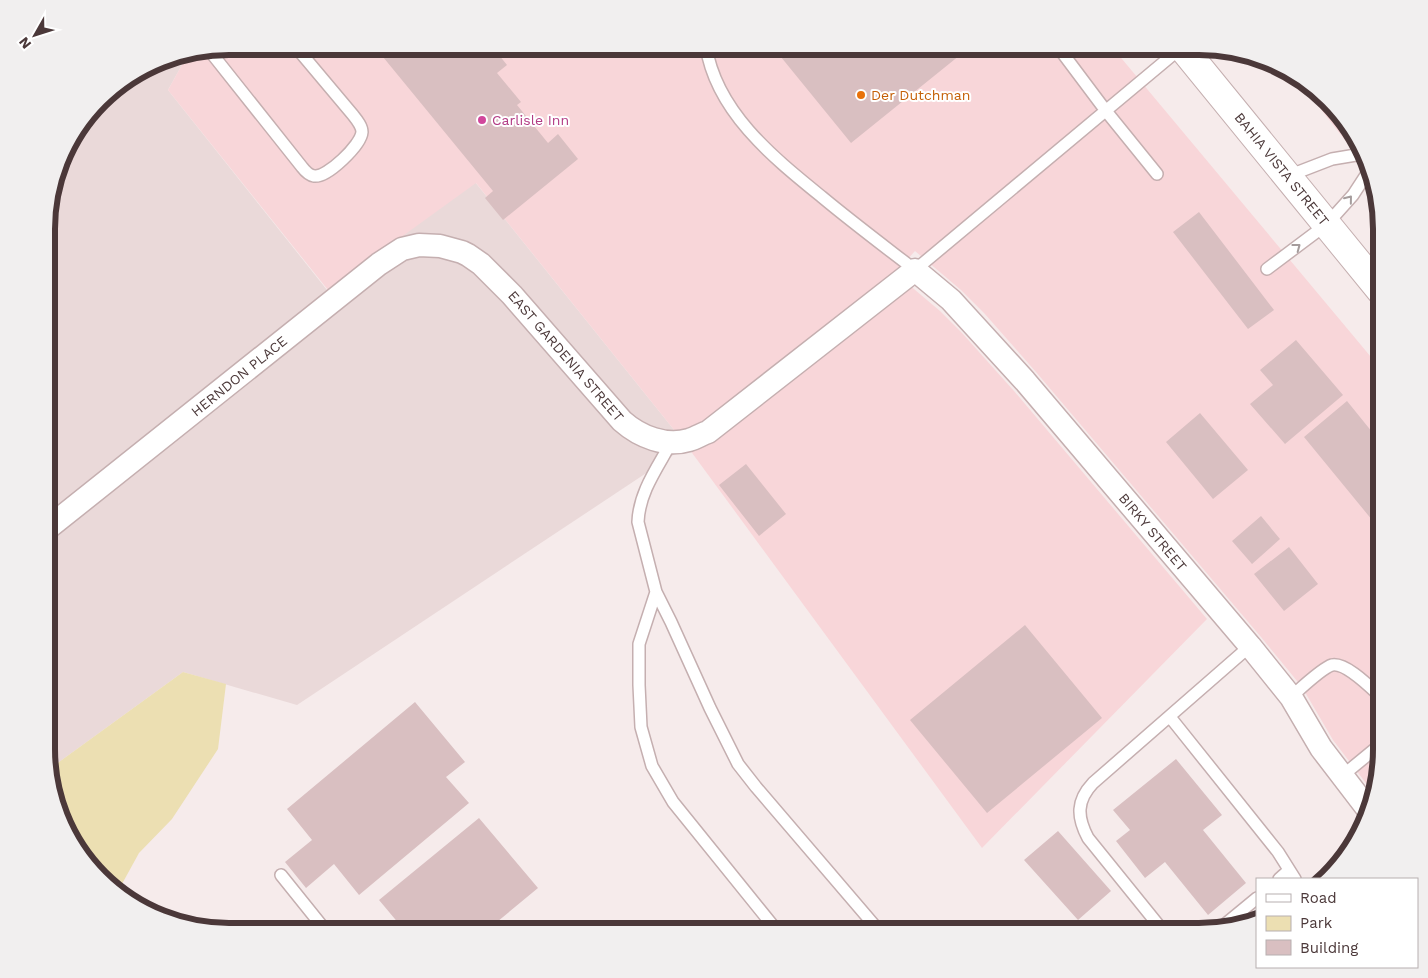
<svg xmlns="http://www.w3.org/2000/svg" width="1428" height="978" font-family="'Work Sans',sans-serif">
<rect width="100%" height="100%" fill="#f6ebeb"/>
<!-- residential -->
<path fill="#ead9d9" d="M188 54 168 90 327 290 475 182 687 446 297 705 183 672 48 770V205L65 148 108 92 159 60Z"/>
<!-- commercial -->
<path fill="#f8d6d9" d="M229 46 1112 47 1381 369V761L1375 795 1333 740 1302 687 1261 637 1036 372 984 313 961 290 915 251 895 273 940 311 962 333 1014 391 1207 619 982 848 687 446 476 183 328 290 168 90 188 54Z
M1300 78 1310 84 1357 138 1366 167 1298 80Z"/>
<!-- green -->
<path fill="#ecdfb2" d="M183 672 226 684 218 749 172 819 139 853 117 893 71 840 48 770Z"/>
<!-- building -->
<path fill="#d9bfc1" d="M374 46H499L495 50 507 65 497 73 521 102 517 105 548 143 558 134 578 159 503 220 485 198 493 191Z
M772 46 970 47 851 143Z
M1199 212 1274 310 1248 329 1173 232Z
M1296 340 1343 395 1285 444 1250 404 1273 385 1260 370Z
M1347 401 1381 443V523L1377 526 1304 437Z
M1200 413 1248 470 1213 499 1166 442Z
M746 464 786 514 759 536 719 485Z
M1261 516 1280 539 1252 564 1232 541Z
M1289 547 1318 584 1284 611 1254 574Z
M1025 625 1102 718 987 813 910 720Z
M415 702 465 762 446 777 469 803 359 895 334 864 306 888 285 862 312 840 287 809Z
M1176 759 1222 815 1203 830 1246 883 1208 915 1165 862 1145 878 1116 841 1130 830 1113 810Z
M479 818 538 888 486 931H405L379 900Z
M1058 831 1111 891 1078 920 1024 860Z"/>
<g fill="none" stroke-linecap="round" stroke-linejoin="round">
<defs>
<path id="service" d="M706 46C716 112 774 158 822 197 852 222 884 246 915 270L1182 47
M1058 47 1106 111 1157 174
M209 50 302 167C305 171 309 175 314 176 327 178 361 145 362 132 362 126 357 120 353 115L295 46
M1288 176 1332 159 1362 154
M1267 269 1327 224 1353 195 1368 172
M672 441C658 467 639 492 638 522L656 592 671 622 710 708 738 764 756 787 875 926 868 932
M656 592 639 644V685L641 727 652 766 673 802 778 932
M1291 697C1300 689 1322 668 1332 665 1346 662 1371 688 1381 697
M1170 717 1278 852 1295 879
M1342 776 1381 744
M281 875 326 931
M1279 879 1289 870
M1223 926 1257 898
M1164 932 1088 838C1077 817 1076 801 1093 783L1250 646"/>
<path id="minor" d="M48 528 379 264 402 249 419 245 440 246 462 252 468 255 481 264 512 295 622 421C640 437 666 447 689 440 696 438 702 434 708 432L915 270 951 300 972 323 1025 381 1250 646 1291 697 1321 748 1370 812"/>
<path id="tertiary" d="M1182 47 1381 291"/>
</defs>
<!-- service casing -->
<use href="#service" stroke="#c5afb0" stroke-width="14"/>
<!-- minor casing -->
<use href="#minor" stroke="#c5afb0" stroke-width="25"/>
<!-- tertiary casing -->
<use href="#tertiary" stroke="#c5afb0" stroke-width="30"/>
<!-- service -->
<use href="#service" stroke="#fff" stroke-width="11"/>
<!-- minor -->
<use href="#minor" stroke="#fff" stroke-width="22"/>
<!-- tertiary -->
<use href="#tertiary" stroke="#fff" stroke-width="28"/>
</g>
<!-- one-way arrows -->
<defs><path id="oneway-chevron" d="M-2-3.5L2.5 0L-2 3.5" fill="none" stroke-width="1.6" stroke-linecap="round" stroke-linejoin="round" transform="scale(1.25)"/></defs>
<g stroke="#a59c9c">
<use href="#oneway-chevron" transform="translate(1349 199) rotate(-51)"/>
<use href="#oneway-chevron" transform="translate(1297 247) rotate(-37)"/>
</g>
<!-- markers -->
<circle fill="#e8710a" stroke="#fff" stroke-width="2" cx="861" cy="95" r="5"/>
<circle fill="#d1479c" stroke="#fff" stroke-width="2" cx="482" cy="120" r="5"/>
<g text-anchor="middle" stroke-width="4" stroke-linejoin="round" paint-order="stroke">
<!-- food labels -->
<g font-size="14" fill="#c56008" stroke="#fff" text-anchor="start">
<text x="871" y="100">Der Dutchman</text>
</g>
<!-- hotel labels -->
<g font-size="14" fill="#b23c85" stroke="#fff" text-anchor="start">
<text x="492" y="125">Carlisle Inn</text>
</g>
<!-- street labels -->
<g font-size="14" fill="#4b3839" stroke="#fff">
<text transform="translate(1282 169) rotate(51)" y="5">BAHIA VISTA STREET</text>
<text transform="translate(566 356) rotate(49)" y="5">EAST GARDENIA STREET</text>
<text transform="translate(239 376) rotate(-39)" y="5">HERNDON PLACE</text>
<text transform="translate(1153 532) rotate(50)" y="5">BIRKY STREET</text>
</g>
</g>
<!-- crop -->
<path d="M0 0H1428V978H0ZM229 55H1199A174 174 0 0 1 1373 229V749A174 174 0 0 1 1199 923H229A174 174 0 0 1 55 749V229A174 174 0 0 1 229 55Z" fill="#f1efef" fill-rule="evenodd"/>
<path fill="none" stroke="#4b3839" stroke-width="6" d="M229 55H1199A174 174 0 0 1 1373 229V749A174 174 0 0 1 1199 923H229A174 174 0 0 1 55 749V229A174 174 0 0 1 229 55Z"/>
<!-- legend -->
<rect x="1256" y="878" width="162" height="90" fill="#ffffff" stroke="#b7afb0"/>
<rect x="1266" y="894" width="25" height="8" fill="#ffffff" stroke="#b7afb0"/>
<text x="1300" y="903" font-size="15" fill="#4b3839">Road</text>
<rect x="1266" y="916" width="25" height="15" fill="#ecdfb2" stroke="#b7afb0"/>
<text x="1300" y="928" font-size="15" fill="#4b3839">Park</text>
<rect x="1266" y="940" width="25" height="15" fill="#d9bfc1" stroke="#b7afb0"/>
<text x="1300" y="953" font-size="15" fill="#4b3839">Building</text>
<!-- north arrow -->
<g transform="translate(35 35) rotate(231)" stroke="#ffffff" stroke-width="4" paint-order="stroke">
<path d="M0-4L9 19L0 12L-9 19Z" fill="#4b3839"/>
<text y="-8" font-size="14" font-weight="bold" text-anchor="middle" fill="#4b3839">N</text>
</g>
</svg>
